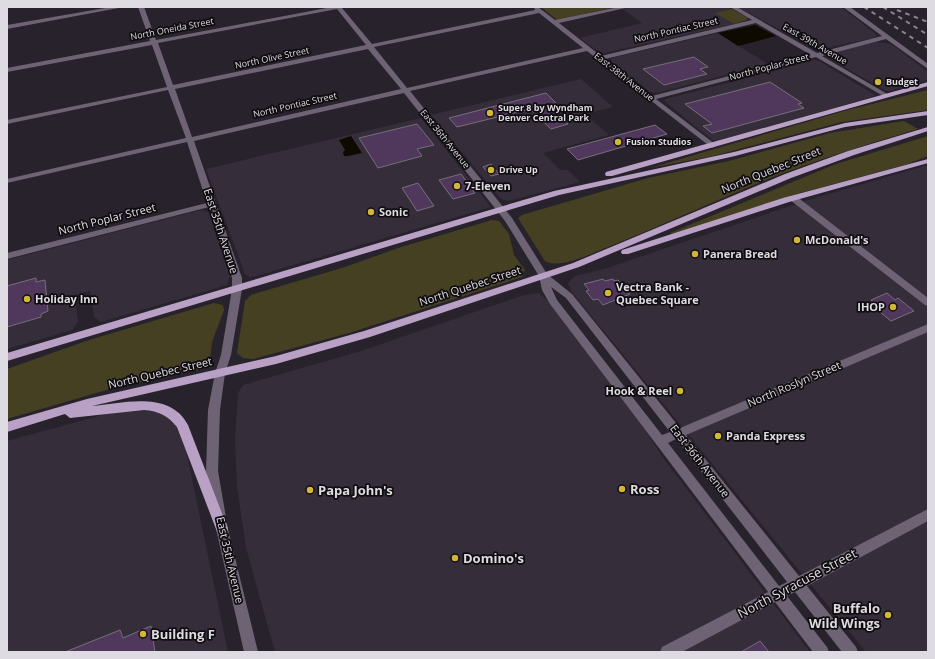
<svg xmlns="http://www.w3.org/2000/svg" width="935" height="659" font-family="'Open Sans',sans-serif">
<rect width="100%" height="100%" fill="#28222c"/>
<!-- built -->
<path fill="#362d3b" d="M633 7H729L732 9 716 13 734 24 604 53 599 52 580 38 642 23 623 9Z
M738 7H841L877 35 873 38 817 50Z
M718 33 768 64 657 93 650 92 610 60 612 58Z
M876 42 891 44 911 59 928 72V80L889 91H886L827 57 834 52Z
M814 60 819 61 875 95 872 97 717 141 712 140 664 101 666 99Z
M581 79 613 107 585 114 609 135 543 153 560 170H568L580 182 509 201 501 199 431 115Z
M421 118 491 207 256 276 250 277 245 274 206 169Z
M928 165V652H866L571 291 568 283 575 276 604 269 808 200Z
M201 210 208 212 230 275 227 285 101 322 94 317 90 291 75 295 78 322 72 330 7 349V260Z
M539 293 549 302 644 428 661 455 810 652H275L246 548 237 487 235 439 238 393 243 385 361 351 524 295Z
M148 407 174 419 185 445 228 652H7V441L106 414Z"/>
<!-- green -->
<path fill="#464023" d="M541 7H616L557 20Z
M732 9 748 18 747 20 734 24 715 13Z
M928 90V110L842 122 713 156 650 168 844 111Z
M904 121 918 129C867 144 817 160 768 179 714 201 662 225 608 247 592 253 560 270 545 261L518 218 522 215 648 178 729 161 830 133Z
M928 136V156L905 165 800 193 673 235 670 233 836 164Z
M492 220 499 221 509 234 514 255 525 270 522 277 349 333 253 359 243 358 237 353 245 301 251 295 345 267 398 248Z
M214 303 223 305 224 310 212 342 210 360 202 369 110 389 7 419V369L89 340Z"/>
<!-- water -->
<path fill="#0f0a00" d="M755 25 776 36 738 46 718 33Z
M351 136 362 153 348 156H344L343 152 345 150 339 140Z"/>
<!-- building -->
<path fill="#4f385c" stroke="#766f7a" d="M694 57 708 67 700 69 707 74 664 85 643 69Z
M770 82 802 103 798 104 804 108 712 133 703 126 712 124 685 104Z
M546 93 556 103 548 105 568 124 551 129 530 109 457 127 449 118Z
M417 124 434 145 417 149 422 156 378 168 359 138Z
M655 125 667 134 578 160 567 149Z
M491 164 499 174 491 176 483 167Z
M461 174 475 193 453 199 439 180Z
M418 183 434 206 417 211 402 188Z
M36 278V282L45 280 48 311 41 314V317L7 327V286Z
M603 279 605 281 613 279 614 281 618 280 630 294 603 305 598 299 593 300 586 291 589 290 584 284Z
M887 293 895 300 898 298 914 311 891 321 875 308 878 306 871 300Z
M151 626 155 652H65L120 630 123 638Z
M760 641 769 652H741Z"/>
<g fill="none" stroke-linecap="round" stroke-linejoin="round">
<!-- minor -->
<path fill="#6e6374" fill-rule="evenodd" d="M111 7H124L7 29V25Z
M138 7H144L156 40 332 7H344L342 8 372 44 535 10 534 7H538L555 20 619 7H630L559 23 601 56 752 20 730 7H737L817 53 882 36 843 7H850L928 64V69L886 39 822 56 889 95V97H885L816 57 656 99 715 144 716 146 712 148 587 51 410 91 512 218 547 274 572 294 680 428 928 324V332L686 435 799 576 928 509V521L807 586 856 647 858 652H842L795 592 787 596 827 647 829 652H813L775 602 682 652H660L662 647 768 592 550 304 542 290 539 276 505 221 404 93 194 141 242 278V289L231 355 225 373 220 410 218 471 228 529 258 652H244L216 529 206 471 208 410 215 373 221 355 232 289V278L209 207 7 259V253L207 203 187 142 7 183V179L186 138 168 90 7 124V120L167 87 152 45 7 72V68L150 41ZM337 9 366 45 173 85 158 43ZM539 13 583 48 407 88 374 47ZM756 23 811 55 652 96 605 59ZM368 49 401 89 192 137 175 89ZM551 287 566 298 670 432 662 435 557 300ZM676 439 787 582 779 586 668 443Z
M790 196H796L928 298V306L925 305 790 200Z"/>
<!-- major -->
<path fill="#b8a1c5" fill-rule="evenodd" d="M928 82V86L612 176H606L605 174 606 172Z
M928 111V115L845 127 735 156 559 195 7 361V353L554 191 734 152 845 123Z
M928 127V131L854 155 791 178 579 267 370 337 276 364 92 406C123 403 170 390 188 425L228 529 226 533 222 535 218 533 216 529 177 427C168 416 159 411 144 410L70 418 65 414 7 432V422L87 399 276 356 364 331 573 263 785 174 848 151Z
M928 159V163L789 202 628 254H622L621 252 622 250 783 198Z"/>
<!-- rail -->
<path stroke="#8a858e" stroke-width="2" stroke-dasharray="4.5 4.5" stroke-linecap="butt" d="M864 7 928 48
M883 7 928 35
M897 10 928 22"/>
</g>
<!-- markers -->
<g fill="#d1b736" stroke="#100d11" stroke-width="1.5">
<circle cx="878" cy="82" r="4"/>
<circle cx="490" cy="113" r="4"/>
<circle cx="618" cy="142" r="4"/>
<circle cx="491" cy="170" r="4"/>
<circle cx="457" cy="186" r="4"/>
<circle cx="371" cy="212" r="4"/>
<circle cx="797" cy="240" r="4"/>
<circle cx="695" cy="254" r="4"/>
<circle cx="608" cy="293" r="4"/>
<circle cx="27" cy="299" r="4"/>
<circle cx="893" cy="307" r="4"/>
<circle cx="680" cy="391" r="4"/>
<circle cx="718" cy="436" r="4"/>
<circle cx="622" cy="489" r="4"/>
<circle cx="310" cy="490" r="4"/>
<circle cx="455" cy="558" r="4"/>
<circle cx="888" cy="615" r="4"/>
<circle cx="143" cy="634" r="4"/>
</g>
<g text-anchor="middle" stroke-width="3.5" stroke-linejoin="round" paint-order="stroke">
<!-- far-street labels -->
<g font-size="9" fill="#dfdbe2" stroke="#100d11">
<text transform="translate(172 29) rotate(-11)" y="3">North Oneida Street</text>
<text transform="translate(676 30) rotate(-13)" y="3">North Pontiac Street</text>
<text transform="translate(815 44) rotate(30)" y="3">East 39th Avenue</text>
<text transform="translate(272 58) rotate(-12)" y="3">North Olive Street</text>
<text transform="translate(769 67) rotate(-15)" y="3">North Poplar Street</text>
<text transform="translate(624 77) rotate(38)" y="3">East 38th Avenue</text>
<text transform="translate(295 105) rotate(-13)" y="3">North Pontiac Street</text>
<text transform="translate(445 139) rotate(51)" y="3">East 36th Avenue</text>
</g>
<!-- far-poi labels -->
<g font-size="9" font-weight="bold" fill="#dfdbe2" stroke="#100d11" text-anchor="start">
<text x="886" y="85">Budget</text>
<text x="498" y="111">Super 8 by Wyndham<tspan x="498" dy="10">Denver Central Park</tspan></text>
<text x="626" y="145">Fusion Studios</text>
<text x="499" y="173">Drive Up</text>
</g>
<!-- street labels -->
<g font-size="11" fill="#dfdbe2" stroke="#100d11">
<text transform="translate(771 170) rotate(-22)" y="4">North Quebec Street</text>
<text transform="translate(107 219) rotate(-14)" y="4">North Poplar Street</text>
<text transform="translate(221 231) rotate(72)" y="4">East 35th Avenue</text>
<text transform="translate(470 286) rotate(-18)" y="4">North Quebec Street</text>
<text transform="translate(160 373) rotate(-13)" y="4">North Quebec Street</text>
<text transform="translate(794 384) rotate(-23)" y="4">North Roslyn Street</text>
<text transform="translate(700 461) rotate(52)" y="4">East 36th Avenue</text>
<text transform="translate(230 560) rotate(77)" y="4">East 35th Avenue</text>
</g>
<!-- poi labels -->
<g font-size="11" font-weight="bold" fill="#dfdbe2" stroke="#100d11" text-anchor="start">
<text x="465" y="190">7-Eleven</text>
<text x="379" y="216">Sonic</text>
<text x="805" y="244">McDonald's</text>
<text x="703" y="258">Panera Bread</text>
<text x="616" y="291">Vectra Bank -<tspan x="616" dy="13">Quebec Square</tspan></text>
<text x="35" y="303">Holiday Inn</text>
<text x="885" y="311" text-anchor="end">IHOP</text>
<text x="672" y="395" text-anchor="end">Hook &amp; Reel</text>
<text x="726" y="440">Panda Express</text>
</g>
<!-- near-poi labels -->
<g font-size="13" font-weight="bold" fill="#dfdbe2" stroke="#100d11" text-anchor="start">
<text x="630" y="494">Ross</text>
<text x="318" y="495">Papa John's</text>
<text x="463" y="563">Domino's</text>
<text x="880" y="613" text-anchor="end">Buffalo<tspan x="880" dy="15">Wild Wings</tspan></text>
<text x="151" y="639">Building F</text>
</g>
<!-- near-street labels -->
<g font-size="13" fill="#dfdbe2" stroke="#100d11">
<text transform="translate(797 583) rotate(-28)" y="5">North Syracuse Street</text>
</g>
</g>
<!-- border -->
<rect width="935" height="659" fill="none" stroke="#dfdbe2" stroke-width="16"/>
</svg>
